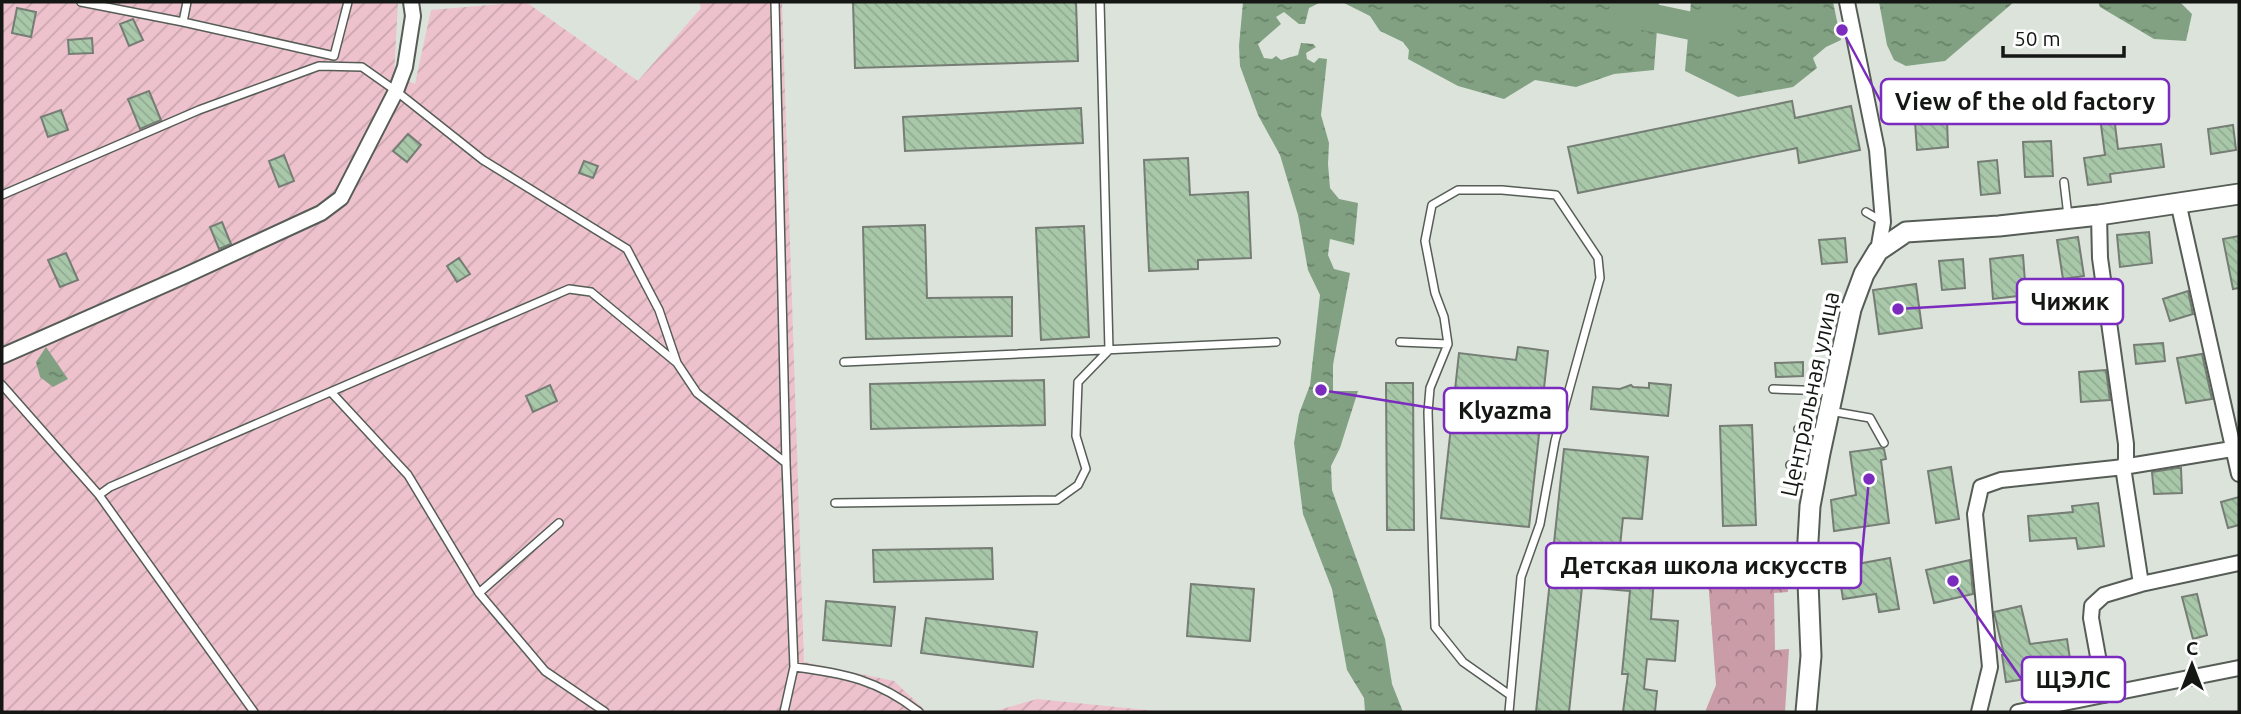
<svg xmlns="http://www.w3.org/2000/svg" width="2241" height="714" font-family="Ubuntu,sans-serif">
<defs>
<pattern id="forest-crowns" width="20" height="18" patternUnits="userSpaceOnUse" patternTransform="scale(1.75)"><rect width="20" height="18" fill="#ca9ca8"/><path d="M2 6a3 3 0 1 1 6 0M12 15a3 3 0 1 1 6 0" fill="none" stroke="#a37e88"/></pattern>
<pattern id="garden-furrows" width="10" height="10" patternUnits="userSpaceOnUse" patternTransform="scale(1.75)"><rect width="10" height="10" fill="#eec2cd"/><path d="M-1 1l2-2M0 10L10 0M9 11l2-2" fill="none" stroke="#cba6af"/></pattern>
<pattern id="water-ripples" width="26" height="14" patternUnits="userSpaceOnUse" patternTransform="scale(1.75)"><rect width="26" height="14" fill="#82a182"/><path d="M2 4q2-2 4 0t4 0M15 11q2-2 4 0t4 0" fill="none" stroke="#698269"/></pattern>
<pattern id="building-back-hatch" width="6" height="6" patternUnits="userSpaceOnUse" patternTransform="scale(1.75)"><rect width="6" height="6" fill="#a8c8a9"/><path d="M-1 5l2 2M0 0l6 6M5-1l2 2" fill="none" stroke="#90ab91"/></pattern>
</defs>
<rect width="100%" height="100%" fill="#dbe3db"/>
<!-- forest -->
<path fill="url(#forest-crowns)" d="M1784 549 1788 592 1774 593 1775 650 1789 649 1785 712H1705L1716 685 1708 579 1715 551Z"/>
<!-- garden -->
<path fill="url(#garden-furrows)" d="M2 2H398L394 75 415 84 431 10 526 2 638 81 701 8 699 2H782L804 662 894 681 927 712H2Z
M1037 699 1166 712H992Z"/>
<!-- water -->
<path fill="url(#water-ripples)" d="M1243 2H1321L1309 8 1305 24H1299L1284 12 1276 17 1281 24 1258 44 1264 58 1272 59 1276 56 1281 60 1298 55 1301 43 1313 44 1316 47 1306 53 1307 59 1314 63 1319 58 1327 59 1321 115 1329 143 1328 164 1330 188 1339 199 1358 203 1354 245 1330 239 1328 255 1334 269 1350 273 1333 365V391H1358L1340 448 1331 466 1332 490 1385 639 1392 684 1403 712H1365L1364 698 1347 670 1332 589 1303 514 1294 443 1299 414 1310 385 1320 295 1308 270 1298 215 1280 155 1258 115 1240 66 1239 46Z
M1342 2H1659L1654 70 1614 74 1576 87 1535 80 1504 99 1458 86 1408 59 1409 50 1403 42 1380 31 1370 16Z
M1691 2H1833L1841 40 1826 47 1813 58 1817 68 1793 87 1738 97 1685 71Z
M1879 2H2014L1945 61 1906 66 1894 60 1887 45Z
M2098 2H2180L2192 14 2186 41 2154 39 2100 7Z
M46 347 68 379 53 387 40 377 36 362Z"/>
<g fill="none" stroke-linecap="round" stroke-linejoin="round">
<!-- river -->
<path stroke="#82a182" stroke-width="28" d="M1622 14 1644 16 1701 28 1724 27"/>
</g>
<!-- building -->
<path fill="url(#building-back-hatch)" stroke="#757d75" stroke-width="2" d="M853 2H1076L1078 61 855 68Z
M17 8 36 12 31 37 12 33Z
M133 19 143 40 129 46 120 24Z
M92 38 93 53 69 54 68 40Z
M149 91 161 120 140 129 128 99Z
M1792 101 1795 118 1851 106 1860 150 1799 163 1797 148 1578 193 1568 147Z
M1081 108 1083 143 905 151 903 117Z
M2113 108 2118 149 2161 144 2164 167 2110 174 2111 182 2088 185 2084 158 2105 155 2099 110Z
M61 110 68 130 48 137 41 117Z
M1947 120 1948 147 1917 150 1915 122Z
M2233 125 2236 150 2211 154 2208 129Z
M408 134 421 145 407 162 393 151Z
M2051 141 2053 176 2025 177 2023 142Z
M284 155 294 181 279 187 269 161Z
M1188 158 1190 195 1248 192 1251 258 1198 260V269L1149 271 1144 160Z
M1997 160 2000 193 1981 195 1978 162Z
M584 161 598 166 593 178 579 173Z
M222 222 231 244 219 249 210 227Z
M925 225 927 298 1012 297V336L866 339 863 227Z
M1084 226 1089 337 1041 340 1036 228Z
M2149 232 2152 263 2120 267 2117 235Z
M2239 236V288L2233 289 2223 239Z
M2078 237 2084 276 2063 279 2057 240Z
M1845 238 1847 262 1822 264 1819 240Z
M66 253 78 280 60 287 48 260Z
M2023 255 2026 295 1993 299 1990 259Z
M459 258 470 274 457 282 447 266Z
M1963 259 1965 288 1942 290 1939 261Z
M1916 284 1922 328 1879 334 1873 290Z
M2188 291 2193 314 2170 321 2163 299Z
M2163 343 2165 361 2136 364 2134 345Z
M1518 347 1548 351 1529 527 1441 518 1459 353 1516 360Z
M2202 354 2212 399 2186 403 2177 358Z
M1803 362V376L1776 377 1775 363Z
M2106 370 2110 400 2081 402 2079 372Z
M1044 380 1045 425 871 429 870 384Z
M1386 383H1413L1414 530H1387Z
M1649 383 1671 385 1668 416 1591 409 1593 387 1620 389 1631 385 1633 387 1649 388Z
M550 385 557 401 533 412 526 396Z
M1752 425 1756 525 1723 526 1720 426Z
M1880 448 1884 449 1886 459 1881 460 1889 523 1834 531 1831 500 1856 495 1850 452Z
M1564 449 1648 457 1642 519 1623 518 1617 574 1654 578 1651 619 1678 621 1675 661 1647 659 1644 689 1657 691 1655 712H1623L1628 674H1622L1630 591 1582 587 1569 712H1536Z
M1951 467 1959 519 1936 523 1928 471Z
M2177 468H2181L2182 493 2154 494 2152 472Z
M2239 497V525L2228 528 2221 502Z
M2098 503 2104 546 2078 549 2076 538 2030 541 2028 516 2073 512 2072 506Z
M992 548 993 579 874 582 873 550Z
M1856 557 1857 564 1890 558 1899 609 1879 612 1876 594 1843 599 1838 567 1844 566 1843 559Z
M1970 560 1973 594 1934 603 1926 570Z
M1191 584 1254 589 1250 641 1187 636Z
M2197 594 2207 635 2193 639 2182 597Z
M826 601 895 607 891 646 823 640Z
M2021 606 2030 644 2067 639 2072 672 2006 682 2002 655H2004L1994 612Z
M926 618 1037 632 1033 667 921 653Z"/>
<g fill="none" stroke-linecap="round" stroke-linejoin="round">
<defs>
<path id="lane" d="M81 2 183 22 334 56 348 2
M775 2 786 463 794 667 784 712
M183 22 187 2
M2064 182 2068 216
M2 195 199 110 319 66 362 67 396 91 483 160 627 249 659 310 677 363
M1866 212 1883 222
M1400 342 1448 344
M844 362 1276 342
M2 385 99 495 254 712
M1773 389 1832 391
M331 392 408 475 479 593 545 671 605 712
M1830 411 1870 418 1884 443
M1798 429 1822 433
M1790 465 1817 471
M99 495 110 487 569 289 591 292 677 363 697 393 786 463
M835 503 1057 500 1078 485 1086 469 1076 436 1078 382 1109 350 1100 2
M479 593 559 523
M794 667C844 673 878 680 919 712
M1509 712 1521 577 1540 524 1555 441 1600 278 1598 258 1556 195 1502 190H1458L1432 205 1425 241 1435 293 1444 317 1448 344 1430 388 1428 412 1435 627 1463 662 1510 695"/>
<path id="street" d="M1847 2 1877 150 1883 222 1878 251
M2178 202 2239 474
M2 356 182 277 321 213 341 198 396 91 405 67 413 16 411 2
M2141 584 2239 563
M2105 695 2091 618 2092 606 2104 595 2141 584 2123 467 2232 449
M1979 712 1990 667 1975 514 1981 487 2001 480 2115 468 2123 467 2126 461V444L2100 258 2099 215
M2018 712 2239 668"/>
<path id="secondary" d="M1806 712 1811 656 1807 558 1810 506 1820 453 1851 309 1864 274 1878 251 1906 232 1999 226 2099 215 2239 194"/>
</defs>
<!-- lane casing -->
<use href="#lane" stroke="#565d56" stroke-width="10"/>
<!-- street casing -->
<use href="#street" stroke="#565d56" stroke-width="18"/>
<!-- secondary casing -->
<use href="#secondary" stroke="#565d56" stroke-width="23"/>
<!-- lane -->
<use href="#lane" stroke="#fff" stroke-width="7"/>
<!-- street -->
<use href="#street" stroke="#fff" stroke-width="14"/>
<!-- secondary -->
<use href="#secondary" stroke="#fff" stroke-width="19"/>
</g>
<g text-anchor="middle" stroke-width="7" stroke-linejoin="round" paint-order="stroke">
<!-- street labels -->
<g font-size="23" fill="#141714" stroke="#fff">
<text transform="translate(1810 394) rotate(-78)" y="8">Центральная улица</text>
</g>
</g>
<!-- callouts -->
<path fill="none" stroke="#7b2cbf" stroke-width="2.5" d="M1842 30L1881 102M1898 309L2017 302M1321 390L1444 410M1869 479L1861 565M1953 581L2022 680"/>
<g fill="#7b2cbf" stroke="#fff" stroke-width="2.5">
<circle cx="1842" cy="30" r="7"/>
<circle cx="1898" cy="309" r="7"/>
<circle cx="1321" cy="390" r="7"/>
<circle cx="1869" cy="479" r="7"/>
<circle cx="1953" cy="581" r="7"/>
</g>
<g fill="#fff" stroke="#7b2cbf" stroke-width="2.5">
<rect x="1881" y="79" width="288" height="45" rx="7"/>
<rect x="2017" y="279" width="106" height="45" rx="7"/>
<rect x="1444" y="388" width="123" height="45" rx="7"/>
<rect x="1546" y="543" width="315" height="45" rx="7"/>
<rect x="2022" y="657" width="103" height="45" rx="7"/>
</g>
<g font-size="24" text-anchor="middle" font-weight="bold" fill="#141714">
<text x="2025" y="110">View of the old factory</text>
<text x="2070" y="310">Чижик</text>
<text x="1505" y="419">Klyazma</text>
<text x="1704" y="574">Детская школа искусств</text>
<text x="2073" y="688">ЩЭЛС</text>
</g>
<!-- border -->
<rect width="2241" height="714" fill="none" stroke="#141714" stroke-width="7"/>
<!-- north arrow -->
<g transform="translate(2192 665)" stroke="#ffffff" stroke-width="5" paint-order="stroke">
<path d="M0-5L12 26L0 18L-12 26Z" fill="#141714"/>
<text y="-10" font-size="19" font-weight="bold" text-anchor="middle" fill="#141714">С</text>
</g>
<!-- scale -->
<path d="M2003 46v10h121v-10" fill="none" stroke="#141714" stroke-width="3.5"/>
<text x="2014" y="46" font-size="21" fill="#141714" stroke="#ffffff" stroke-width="5" paint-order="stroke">50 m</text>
</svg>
